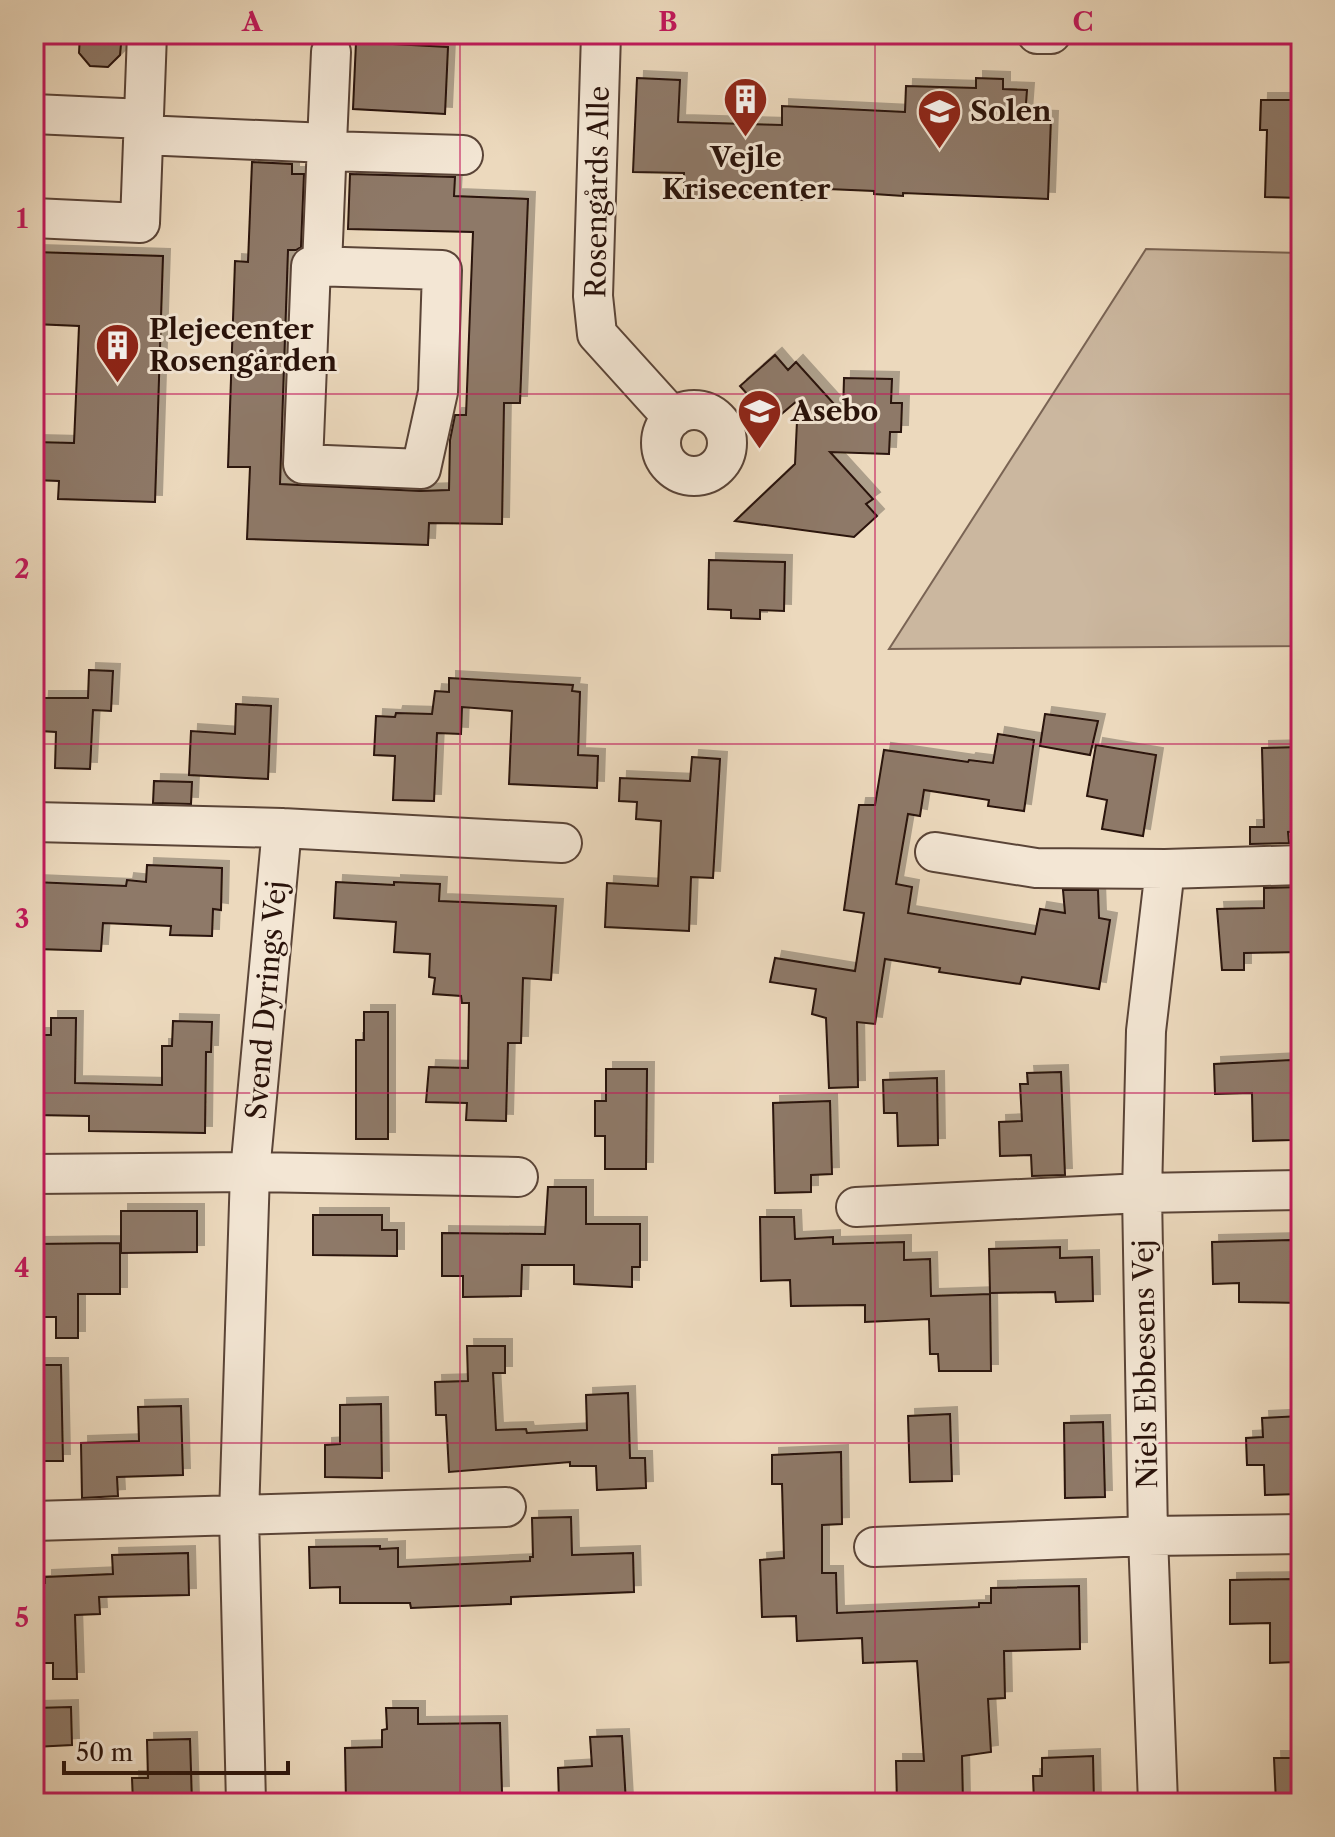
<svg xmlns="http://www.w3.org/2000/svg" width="1335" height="1837" font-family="'Libre Caslon Text',serif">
<defs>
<filter id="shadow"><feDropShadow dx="7" dy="-7" stdDeviation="0" flood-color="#0004"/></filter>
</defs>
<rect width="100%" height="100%" fill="#ecd9bd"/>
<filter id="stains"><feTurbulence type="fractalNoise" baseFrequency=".0025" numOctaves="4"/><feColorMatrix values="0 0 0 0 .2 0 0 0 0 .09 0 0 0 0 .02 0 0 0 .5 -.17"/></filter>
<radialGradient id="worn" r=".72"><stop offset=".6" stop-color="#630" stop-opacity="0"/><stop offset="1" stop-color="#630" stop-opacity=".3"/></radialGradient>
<!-- green -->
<path fill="#cbb79f" stroke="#7a6454" stroke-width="2" d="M1146 249 1301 253V646L889 649Z"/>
<!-- building -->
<path fill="#8e7967" stroke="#29120a" stroke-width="2" filter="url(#shadow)" d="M80 34H122L120 55 108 67 90 66 79 53Z
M356 42 448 47 445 114 353 109Z
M637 78 680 80 678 122 782 125V106L905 112 906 86 976 88V78L1003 79V89L1027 90 1025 117 1051 118 1048 199 903 193V196L874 194V191L804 188V200L684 196V173L633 172Z
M1261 100H1301V198L1265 197 1267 130H1260Z
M252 162 292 164V174H304L301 247 296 250H288L280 484 420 491 449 490 450 440 455 415H466L473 232 348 229 350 174 455 177 454 196 528 199 520 403H504L502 524 429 523 428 545 247 539 250 467H228L235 261 248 262Z
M34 252 163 256 155 502 58 499 59 481 34 480V442L74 443 79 326 34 324Z
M775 355 788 370 796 362 843 414 844 378 892 379 891 403H902L901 432H890L889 454 830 452 873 499 866 504 877 516 854 537 735 521 795 464 798 400 772 422 740 386Z
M709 560 785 562 784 611 760 610V619L731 618V610L708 609Z
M89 670 113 671 111 711 93 710 90 769 55 768 56 732 40 731 42 698H88Z
M449 678 573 685 572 691 580 692 578 755 598 756 597 788 509 784 512 711 462 707 461 734 437 733 434 801 393 800 395 756 374 755 376 716 395 717 396 713 432 714 435 691 449 692Z
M236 704 271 706 268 779 189 775 191 731 235 734Z
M1045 714 1098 721 1090 755 1040 746Z
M998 734 1034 740 1024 811 988 806 989 800 924 790 920 816 908 814 896 884 912 887 908 913 1035 934 1040 909 1065 913 1063 890H1098L1099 918 1110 920 1099 989 1022 977 1020 984 939 972 940 968 885 959 875 1024 857 1022 858 1087 829 1088 826 1018 812 1014 816 989 770 982 775 958 855 971 864 913 844 910 859 805H875L884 750 968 762 969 760 993 763Z
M1096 745 1156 755 1143 836 1102 829 1107 800 1087 796Z
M1301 747V831L1288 832 1289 843 1250 844V827H1264L1262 748Z
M692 757 720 759 713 878 691 877 689 931 605 927 607 883 658 886 661 821 636 819 637 802 619 801 620 778 690 781Z
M154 781 192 782 191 804 153 803Z
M147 865 222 868 221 910 213 909 212 936 170 935 171 926 103 923 101 951 36 949 34 882 126 886 127 880 146 882Z
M336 882 394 885V882L440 884 439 901 556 906 551 980 523 978 521 1043H508L506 1121 466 1120 467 1103 426 1102 429 1067 468 1068 469 1003H462L461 996 433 994 435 978 429 977 430 954 394 952 396 922 334 918Z
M1301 887V952L1244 953V970H1222L1217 909 1264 908V888Z
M364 1012H388V1139H356V1040H364Z
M51 1018H76L75 1083 162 1085V1046H172L173 1021 212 1022 211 1052H206L205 1133 89 1131V1116L34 1115V1035H51Z
M1291 1060 1293 1140 1253 1141 1252 1093 1215 1094 1214 1064Z
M606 1069H647L646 1169H605V1136H595V1101H606Z
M1061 1072 1065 1175 1032 1176 1031 1155 1000 1156 999 1122 1022 1121 1020 1084H1028L1027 1073Z
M937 1078 938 1145 898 1146 897 1113H884L883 1080Z
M830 1101 832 1174 811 1175V1192L775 1193 773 1103Z
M548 1187H586V1224H640V1267H632V1287L574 1284V1265H522L521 1296 463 1297V1276H442V1233L545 1234Z
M121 1211H197V1252L121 1253Z
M313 1215H382V1230H397V1256L313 1255Z
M760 1217H794L795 1239 833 1237V1244L904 1242V1260L930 1259 931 1296 990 1294 991 1371H939L938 1354H930L929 1319 865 1322V1305L791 1306 790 1280 761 1281Z
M1291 1240 1292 1270H1301V1303L1239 1302V1283L1213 1284 1212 1242Z
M120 1243V1294H78V1338H56V1317H34V1244Z
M1060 1247V1258L1092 1257 1093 1301 1056 1302 1055 1292 990 1293 989 1249Z
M467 1346H505V1373H493L496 1430 526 1429 527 1433 587 1430 586 1395 628 1393 630 1458H645L646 1488 597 1490 596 1466H570V1462L449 1472 446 1415H436L435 1382 468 1381Z
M37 1365H61L63 1461H34V1383H38Z
M381 1404 382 1478 325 1477V1445L340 1444V1405Z
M181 1406 183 1475 117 1477 118 1496 82 1498 81 1443 139 1441 138 1407Z
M950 1414 952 1481 910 1482 908 1416Z
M1301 1416V1494L1265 1495 1264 1465H1247L1246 1438 1263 1437 1262 1418Z
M1103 1422 1105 1497 1065 1498 1064 1423Z
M841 1452 842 1524 822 1525V1573H836L837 1613 979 1607V1603H991V1588L1079 1586 1080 1649 1004 1651 1005 1698 988 1699 991 1752 962 1756 963 1803H897L896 1761H924L917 1661 863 1663 862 1638 797 1641 796 1616 762 1617 760 1560 784 1558 782 1484H772V1455Z
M571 1517 572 1555 633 1553 634 1592 511 1597V1604L411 1608 410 1603H340V1587L310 1588 309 1547 380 1546V1549L398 1548V1567L530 1561V1557H533L532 1518Z
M188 1553 189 1595 99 1597 100 1614 75 1615 77 1679H53V1663H34V1583H45V1577L113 1574 112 1555Z
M1297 1579 1301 1581V1620L1296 1623V1662L1270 1663V1623L1230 1624V1580Z
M71 1707 72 1745 34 1747V1708Z
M386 1708H418V1724L500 1723 502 1793 387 1797V1803H346L345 1748 382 1747V1730L387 1729Z
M622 1736 626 1803H559L558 1768 592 1766 590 1737Z
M190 1739 192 1803H133L132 1778H148L147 1740Z
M1093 1756 1094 1803H1034L1033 1776H1042V1758Z
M1274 1758H1301V1803H1276Z"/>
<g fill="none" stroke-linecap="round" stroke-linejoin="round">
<defs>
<path id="minor" d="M601 34 593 296 597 334 673 418
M1037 34H1051
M34 114 144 119
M143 135 327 143 331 52
M327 151 463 155
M34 218 140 223 147 34
M311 266 442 270 438 392 421 469 303 464Z
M322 266 327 143
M661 443a33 33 0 1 1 66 0a33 33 0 1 1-66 0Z
M34 822 282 828 562 843
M935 852 1036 868 1165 869 1301 865
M34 1174 250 1172 518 1177
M856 1207 1142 1193 1301 1190
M34 1521 506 1507
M874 1547 1148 1536 1301 1534
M246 1803 239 1516 250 1172 282 828
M1158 1803 1148 1536 1142 1193 1146 1031 1165 869"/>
</defs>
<!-- minor casing -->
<use href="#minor" stroke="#5a4437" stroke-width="42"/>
<!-- minor -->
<use href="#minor" stroke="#f3e6d4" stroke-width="38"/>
</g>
<!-- grid -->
<path fill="none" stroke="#c2185b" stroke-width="2" stroke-opacity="0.55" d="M460 34V1803M875 34V1803M34 394H1301M34 744H1301M34 1093H1301M34 1443H1301"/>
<!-- icons -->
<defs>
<symbol id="building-pin" viewBox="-11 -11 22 30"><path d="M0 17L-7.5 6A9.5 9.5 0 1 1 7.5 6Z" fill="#8f2418" stroke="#f3e6d4"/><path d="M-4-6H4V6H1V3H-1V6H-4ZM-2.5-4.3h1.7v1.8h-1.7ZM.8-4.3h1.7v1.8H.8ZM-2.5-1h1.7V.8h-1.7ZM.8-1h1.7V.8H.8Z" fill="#fff"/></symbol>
<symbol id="school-pin" viewBox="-11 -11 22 30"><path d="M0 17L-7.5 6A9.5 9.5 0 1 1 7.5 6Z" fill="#8f2418" stroke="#f3e6d4"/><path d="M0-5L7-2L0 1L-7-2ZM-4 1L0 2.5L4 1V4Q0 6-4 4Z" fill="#fff"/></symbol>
</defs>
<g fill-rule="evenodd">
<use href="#building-pin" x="720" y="74" width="51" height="69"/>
<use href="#school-pin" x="914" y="86" width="51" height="69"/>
<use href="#building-pin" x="92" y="320" width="51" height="69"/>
<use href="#school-pin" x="734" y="386" width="51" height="69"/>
</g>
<g text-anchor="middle" stroke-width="6" stroke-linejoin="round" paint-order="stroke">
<!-- poi labels -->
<g font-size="28" font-weight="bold" fill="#29120a" stroke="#f3e6d4" text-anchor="start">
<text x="970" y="121">Solen</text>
<text x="746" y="167" text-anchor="middle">Vejle<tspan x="746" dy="32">Krisecenter</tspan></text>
<text x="149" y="339">Plejecenter<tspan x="149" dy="32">Rosengården</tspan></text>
<text x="791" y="421">Asebo</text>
</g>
<!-- street labels -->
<g font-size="28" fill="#29120a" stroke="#f3e6d4">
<text transform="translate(597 192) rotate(-89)" y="10">Rosengårds Alle</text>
<text transform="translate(266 1000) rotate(-85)" y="10">Svend Dyrings Vej</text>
<text transform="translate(1145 1364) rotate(-91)" y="10">Niels Ebbesens Vej</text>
</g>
</g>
<!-- margin -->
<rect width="1335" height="1837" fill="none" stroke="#ecd9bd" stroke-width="88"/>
<!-- scale -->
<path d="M64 1761v12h224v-12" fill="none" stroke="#29120a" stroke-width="4"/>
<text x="76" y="1761" font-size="24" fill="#29120a" stroke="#f3e6d4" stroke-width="6" paint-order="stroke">50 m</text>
<rect x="44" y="44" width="1247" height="1749" fill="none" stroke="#c2185b" stroke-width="3"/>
<g font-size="26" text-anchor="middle" font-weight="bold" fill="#c2185b">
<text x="252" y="31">A</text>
<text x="668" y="31">B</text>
<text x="1083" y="31">C</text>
<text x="22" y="228">1</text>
<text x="22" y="578">2</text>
<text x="22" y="928">3</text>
<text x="22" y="1277">4</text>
<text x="22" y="1627">5</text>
</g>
<rect width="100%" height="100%" filter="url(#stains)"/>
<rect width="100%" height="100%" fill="url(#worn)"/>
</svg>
